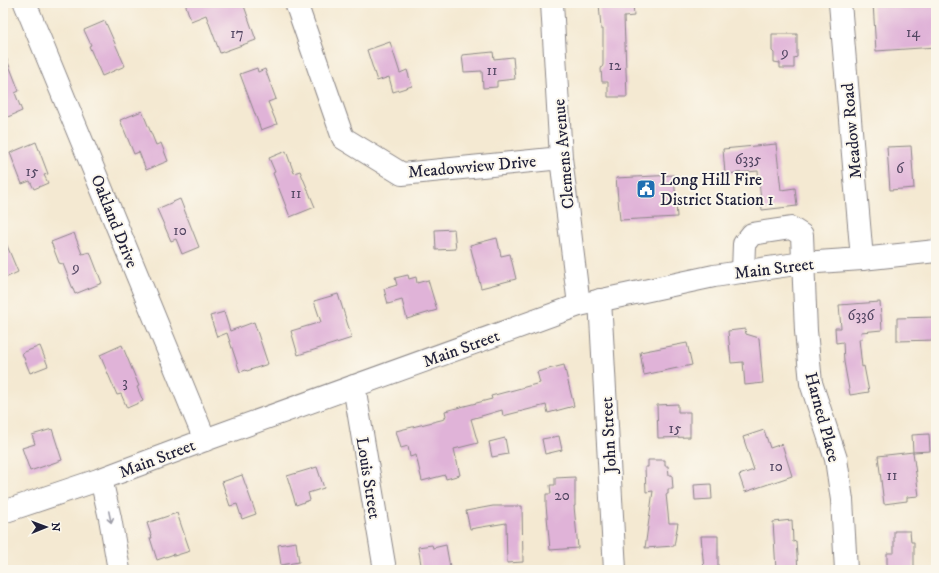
<svg xmlns="http://www.w3.org/2000/svg" width="939" height="573" font-family="'IM FELL DW Pica',serif">
<rect width="100%" height="100%" fill="#fbf7ec"/>
<filter id="ink" filterUnits="userSpaceOnUse"><feTurbulence type="fractalNoise" baseFrequency=".025" numOctaves="2"/><feDisplacementMap in="SourceGraphic" scale="8" xChannelSelector="R" yChannelSelector="G"/><feConvolveMatrix kernelMatrix="1 2 1 2 8 2 1 2 1" color-interpolation-filters="sRGB"/></filter>
<filter id="wash" filterUnits="userSpaceOnUse"><feTurbulence type="fractalNoise" baseFrequency=".012" numOctaves="4" result="noise"/><feDisplacementMap in="SourceGraphic" scale="16" xChannelSelector="R" yChannelSelector="G"/><feGaussianBlur stdDeviation="0.9" result="paint"/><feColorMatrix in="noise" values="0 0 0 0 0 0 0 0 0 0 0 0 0 0 0 0 0 1.4 0 .05"/><feComposite in="paint" operator="in"/></filter>
<g filter="url(#wash)">
<rect width="100%" height="100%" fill="#f4e9d2"/>
<g id="blocks">
<!-- building -->
<path fill="#e0b3d8" d="M185 3H235V4L243 3 256 40 220 53 206 15 191 21Z
M599 3H633L634 16 624 17 627 97H608V82H602L601 69 603 65V29H601Z
M873 3H936V47L876 51Z
M105 21 125 66 102 76 89 46 91 45 84 30Z
M772 34H797V57L794 58V68H780V63L774 62V53L772 51Z
M390 42 400 73 407 70 412 86 393 92 389 77 377 81 367 50Z
M4 52 19 91 15 93 22 111 3 119V53Z
M493 52 494 59 513 57 515 79 497 81V87L483 88 482 71 464 72 462 55Z
M257 68 258 72 265 69 276 99 268 102 277 124 261 130 240 74Z
M142 111 156 145 161 143 168 161 146 170 139 152 134 154 120 120Z
M36 142 48 174 44 175 48 183 34 189 30 181 22 184 10 153Z
M776 144 781 190 795 188 797 206 762 210 758 171 725 174 723 149Z
M911 146 914 188 890 190 887 147Z
M286 151 294 173 300 171 315 207 290 217 273 173 275 172 269 158Z
M674 175 677 217 620 220 616 178Z
M180 199 199 247 182 254 176 239 171 241 157 209Z
M454 229 456 249 436 250 435 230Z
M74 233 82 254 90 252 102 283 75 294 63 264 59 263 51 242Z
M3 236 18 272 3 279Z
M497 238 501 256 510 254 516 279 481 288 470 245Z
M408 275 409 279 416 277 417 283 428 280 437 310 407 319 402 300 388 304 384 289 397 285 395 278Z
M338 294 352 338 298 355 291 331 321 322 314 301Z
M880 302 882 330 861 332 862 339H859L862 367 864 366 869 392 850 395 844 362 843 342 836 343 835 328H841L839 305Z
M224 312 230 331 254 322 268 364 247 371 246 370 240 372 227 333 217 337 210 316Z
M936 317V340L897 341V318Z
M745 329 746 334 759 338 763 383 745 385 743 362 731 363 728 331Z
M687 343 692 365 644 375 640 352Z
M122 345 139 386 137 387 143 401 127 408 121 394 117 395 100 355Z
M40 346 48 366 30 373 22 353Z
M564 365 574 406 548 413 546 405 503 416 502 410 471 419 478 443 454 449 460 475 446 479 445 475 422 481 416 455 410 457 408 446 401 448 396 431 445 419V417L446 416 445 411 492 399 491 396 540 383 537 372Z
M678 404V412H690V437L658 438 657 405Z
M52 429 62 460 30 471 22 448 35 444 32 435Z
M764 430 770 448 782 444 792 476 745 492 739 475 754 470 743 437Z
M929 434 930 451 913 452 919 496 907 497V501L884 504 878 456 913 452 912 435Z
M559 436 562 450 545 454 542 439Z
M505 438 508 454 492 457 489 442Z
M648 460H665V466H668L669 475H672L673 489H668V494H666L669 523H678L674 546 645 548 653 491 646 492 645 467H648Z
M317 467 324 488 308 493 310 500 296 505 287 476Z
M242 475 256 514 242 519 237 504 230 506 222 482Z
M575 477V506H574L578 548 550 550 546 505V494H551L550 485H555V478Z
M711 484 712 499 695 500 694 485Z
M493 506H522L523 562 507 563 506 523 470 529 466 511Z
M177 513 190 551 174 556V554L157 560 150 538H152L147 523Z
M792 520 793 542 796 541 798 570H776L773 522Z
M894 531H910L911 542H914V570H894V567L887 568V553H894Z
M701 536H718V570H704Z
M296 542 299 562 281 565 278 545Z
M432 545 433 548 446 545 450 567 434 570H422L418 547Z"/>
</g>
</g>
<g filter="url(#ink)">
<use href="#blocks" fill-opacity="0" stroke="#8b8686" stroke-width="1"/>
<g fill="none" stroke-linecap="round" stroke-linejoin="round">
<defs>
<path id="minor" d="M25 3 205 440
M296 3 343 138 402 174 561 158
M552 3 561 158 579 305
M840 3 862 259
M743 272 744 244 752 234 791 228 802 235 806 331 811 383 836 459 842 500 846 570
M600 300 615 570
M354 386 385 570
M101 479 110 518 119 570"/>
<path id="major" d="M3 512 101 479 205 440 579 305 714 276 803 263 862 259 936 251"/>
</defs>
<!-- minor casing -->
<use href="#minor" stroke="#8b8686" stroke-width="24"/>
<!-- major casing -->
<use href="#major" stroke="#8b8686" stroke-width="24"/>
<!-- minor -->
<use href="#minor" stroke="#fff" stroke-width="22"/>
<!-- major -->
<use href="#major" stroke="#fff" stroke-width="22"/>
</g>
<!-- one-way arrows -->
<defs><path id="oneway-shaft" d="M-6 0H5M1.5-3L5.5 0L1.5 3" fill="none" stroke-width="1.6" stroke-linecap="round" stroke-linejoin="round"/></defs>
<use stroke="#9c9ca7" href="#oneway-shaft" transform="translate(110 517) rotate(78)"/>
</g>
<!-- icons -->
<defs>
<symbol id="civic-square" viewBox="-11 -11 22 22"><rect x="-9" y="-9" width="18" height="18" rx="4" fill="#1f6fb2" stroke="#fbf7ec"/><path d="M-.6-6.5H3V-4.5H.6V-3L4-1V1h2V6H-6V1h2V-1L-.6-3ZM-1.2 2.5V6h2.4V2.5Z" fill="#fff"/></symbol>
</defs>
<g fill-rule="evenodd">
<use href="#civic-square" x="635" y="178" width="22" height="22"/>
</g>
<g text-anchor="middle" stroke-width="4" stroke-linejoin="round" paint-order="stroke">
<!-- number labels -->
<g font-size="15" fill="#524662">
<text x="913" y="37">14</text>
<text x="237" y="38">17</text>
<text x="785" y="57">9</text>
<text x="615" y="70">12</text>
<text x="492" y="75">11</text>
<text x="748" y="164">6335</text>
<text x="900" y="173">6</text>
<text x="32" y="176">15</text>
<text x="296" y="198">11</text>
<text x="180" y="235">10</text>
<text x="76" y="272">9</text>
<text x="861" y="320">6336</text>
<text x="125" y="387">3</text>
<text x="675" y="433">15</text>
<text x="776" y="471">10</text>
<text x="892" y="480">11</text>
<text x="562" y="500">20</text>
</g>
<!-- street labels -->
<g font-size="17" fill="#22223b" stroke="#fbf7ec">
<text transform="translate(851 131) rotate(-95)" y="6">Meadow Road</text>
<text transform="translate(563 154) rotate(-95)" y="6">Clemens Avenue</text>
<text transform="translate(472 166) rotate(-5)" y="6">Meadowview Drive</text>
<text transform="translate(115 221) rotate(68)" y="6">Oakland Drive</text>
<text transform="translate(774 268) rotate(-7)" y="6">Main Street</text>
<text transform="translate(461 348) rotate(-20)" y="6">Main Street</text>
<text transform="translate(823 417) rotate(75)" y="6">Harned Place</text>
<text transform="translate(608 435) rotate(-93)" y="6">John Street</text>
<text transform="translate(157 458) rotate(-21)" y="6">Main Street</text>
<text transform="translate(369 478) rotate(81)" y="6">Louis Street</text>
</g>
<!-- poi labels -->
<g font-size="17" fill="#22223b" stroke="#fbf7ec" text-anchor="start">
<text x="660" y="185">Long Hill Fire<tspan x="660" dy="20">District Station 1</tspan></text>
</g>
</g>
<!-- margin -->
<rect width="939" height="573" fill="none" stroke="#fbf7ec" stroke-width="16"/>
<!-- north arrow -->
<g transform="translate(46 527) rotate(89)" stroke="#fbf7ec" stroke-width="3" paint-order="stroke">
<path d="M0-3L7 15L0 10L-7 15Z" fill="#22223b"/>
<text y="-6" font-size="11" font-weight="bold" text-anchor="middle" fill="#22223b">N</text>
</g>
</svg>
